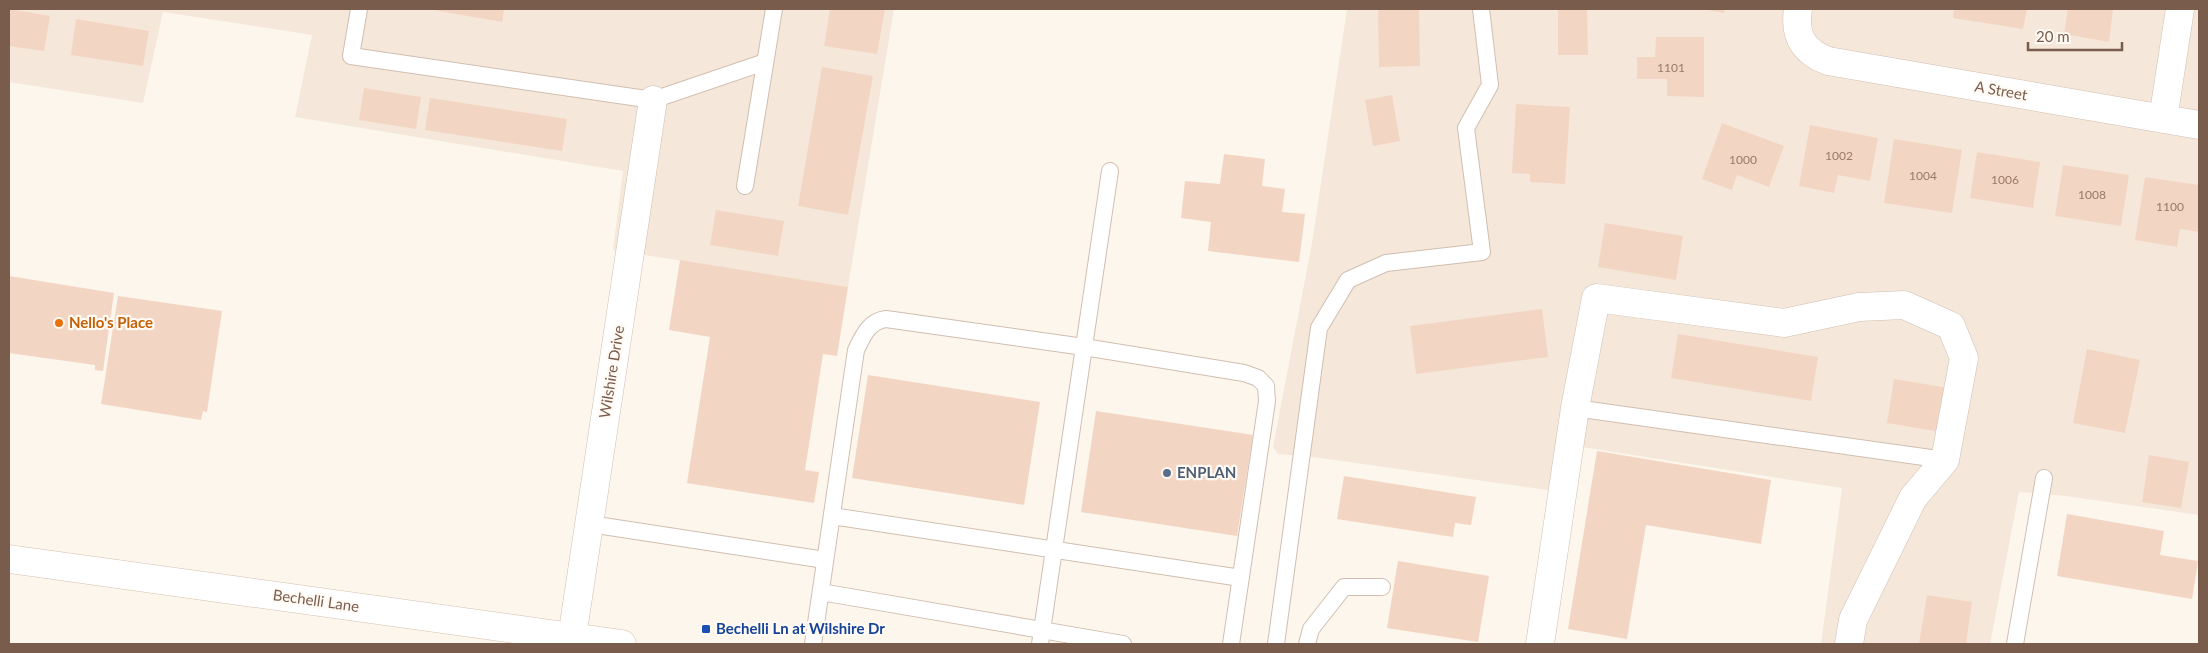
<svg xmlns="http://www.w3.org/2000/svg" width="2208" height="653" font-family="Lato,sans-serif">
<rect width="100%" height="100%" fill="#fdf6ec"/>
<!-- residential -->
<path fill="#f5e8da" d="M9 9H894L848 287 613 250 623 171 295 117 312 35 163 12 143 103 9 82Z
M1347 9H2199V515L2066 496 2019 492 1990 644H1821L1842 488 1582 447 1576 494 1313 457 1278 454 1273 447 1312 243Z"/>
<!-- building -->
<path fill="#f3d5c3" d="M9 9 50 16 44 51 9 46Z
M428 9H504L502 22Z
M830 9H885L877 54 824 46Z
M1378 9H1419L1420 66 1379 67Z
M1558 9H1587L1588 55H1558Z
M1702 9H1725L1724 13Z
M1954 9H2027L2023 29 1953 18Z
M2068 9H2113L2109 42 2064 34Z
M76 19 149 31 143 66 71 55Z
M1656 37H1704V97L1667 96V79H1637V57H1655Z
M822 67 873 76 848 215 798 206Z
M364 88 421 97 416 129 359 120Z
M1392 95 1400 141 1373 146 1365 100Z
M430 98 567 119 562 151 425 130Z
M1516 104 1570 107 1565 184 1530 182V174L1512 173Z
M1722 123 1784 146 1769 187 1737 175 1732 190 1702 179Z
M1810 125 1878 138 1870 181 1838 175 1834 193 1799 186Z
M1894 139 1962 150 1952 213 1884 203Z
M1977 152 2040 162 2033 208 1970 198Z
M1224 154 1265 159 1262 186 1285 189 1282 212 1305 214 1299 262 1208 251 1211 222 1181 218 1185 181 1220 184Z
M2063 165 2129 175 2121 226 2055 216Z
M2145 177 2199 185V232L2180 229 2177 247 2135 240Z
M716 210 784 221 778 256 710 245Z
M1605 223 1683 236 1676 280 1598 267Z
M680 260 848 287 837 356 823 354 805 470 819 472 814 503 687 483 710 337 669 330Z
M9 276 114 293 103 371 95 370V365L9 353Z
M118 296 222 311 207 412 203 411 201 420 101 404Z
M1542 309 1548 357 1416 374 1410 326Z
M1678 334 1818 357 1811 401 1671 378Z
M2087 349 2140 360 2125 433 2073 423Z
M868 375 1040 402 1024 505 852 478Z
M1894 379 1954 389 1947 433 1887 423Z
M1096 411 1253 435 1237 536 1081 512Z
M1597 451 1771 480 1761 544 1646 525 1627 639 1568 629Z
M2149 455 2189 462 2181 508 2142 502Z
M1344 476 1476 497 1471 525 1455 523 1453 537 1337 519Z
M2067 514 2164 531 2160 555 2198 561 2192 599 2057 576Z
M1398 561 1489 576 1478 642 1387 628Z
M1927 595 1972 602 1966 644H1919Z"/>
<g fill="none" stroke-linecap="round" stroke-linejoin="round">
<defs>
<path id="service" d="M359 9 351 56 653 100 765 62
M745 186 774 9
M1575 408 1945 460
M832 516 1241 578
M590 524 825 560
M821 592 1123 644
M813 644 856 350C863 336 869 321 886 319L1084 347 1244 373 1258 378 1266 386 1267 401 1231 644
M1040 644 1110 171
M1276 644 1319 328 1348 280 1386 263 1482 252 1466 128 1490 85 1481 9
M1307 644 1311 629 1344 587H1382
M2015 644 2044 478"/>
<path id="minor" d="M1798 9C1794 35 1802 51 1828 61L2199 125
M2163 119 2180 9
M571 644 653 100
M1540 644 1575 408 1596 298 1784 323 1859 307 1904 305 1951 326 1964 358 1945 460 1913 498 1853 620 1849 644"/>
<path id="secondary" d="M9 559 622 644"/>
</defs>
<!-- service casing -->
<use href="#service" stroke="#d1beb0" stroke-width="18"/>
<!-- minor casing -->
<use href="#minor" stroke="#d1beb0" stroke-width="29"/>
<!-- secondary casing -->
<use href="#secondary" stroke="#d6c0b0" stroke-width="29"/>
<!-- service -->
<use href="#service" stroke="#fff" stroke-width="16"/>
<!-- minor -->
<use href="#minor" stroke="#fff" stroke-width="28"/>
<!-- secondary -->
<use href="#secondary" stroke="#fff" stroke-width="28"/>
</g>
<!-- markers -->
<circle fill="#e8710a" stroke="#fffaf3" stroke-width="2" cx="59" cy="323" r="5"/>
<circle fill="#5c6f8a" stroke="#fffaf3" stroke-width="2" cx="1167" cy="473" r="5"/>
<rect fill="#1a4fb4" stroke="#fffaf3" stroke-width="2" x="701" y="624" width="10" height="10" rx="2.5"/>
<g text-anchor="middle" stroke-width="4.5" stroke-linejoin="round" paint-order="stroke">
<!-- number labels -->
<g font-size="12" fill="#987a6a">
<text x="1671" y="72">1101</text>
<text x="1839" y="160">1002</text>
<text x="1743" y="164">1000</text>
<text x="1923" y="180">1004</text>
<text x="2005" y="184">1006</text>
<text x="2092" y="199">1008</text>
<text x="2170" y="211">1100</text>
</g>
<!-- street labels -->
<g font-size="15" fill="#7a5c4d" stroke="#fffaf3">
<text transform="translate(2001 91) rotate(10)" y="5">A Street</text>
<text transform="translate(612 372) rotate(-81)" y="5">Wilshire Drive</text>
<text transform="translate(316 601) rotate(8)" y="5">Bechelli Lane</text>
</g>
<!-- food labels -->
<g font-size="15" font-weight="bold" fill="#c56008" stroke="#fffaf3" text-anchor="start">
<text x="69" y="328">Nello's Place</text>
</g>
<!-- service labels -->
<g font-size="15" font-weight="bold" fill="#4e5e75" stroke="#fffaf3" text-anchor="start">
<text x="1177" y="478">ENPLAN</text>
</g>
<!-- transit labels -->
<g font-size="15" font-weight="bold" fill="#164399" stroke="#fffaf3" text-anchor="start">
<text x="716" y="634">Bechelli Ln at Wilshire Dr</text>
</g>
</g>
<!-- border -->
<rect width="2208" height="653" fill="none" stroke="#7a5c4d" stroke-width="20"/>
<!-- scale -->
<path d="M2028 42v8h94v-8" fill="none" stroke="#7a5c4d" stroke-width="2.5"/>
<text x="2036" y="42" font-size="15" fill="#7a5c4d" stroke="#fffaf3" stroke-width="4" paint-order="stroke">20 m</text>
</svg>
